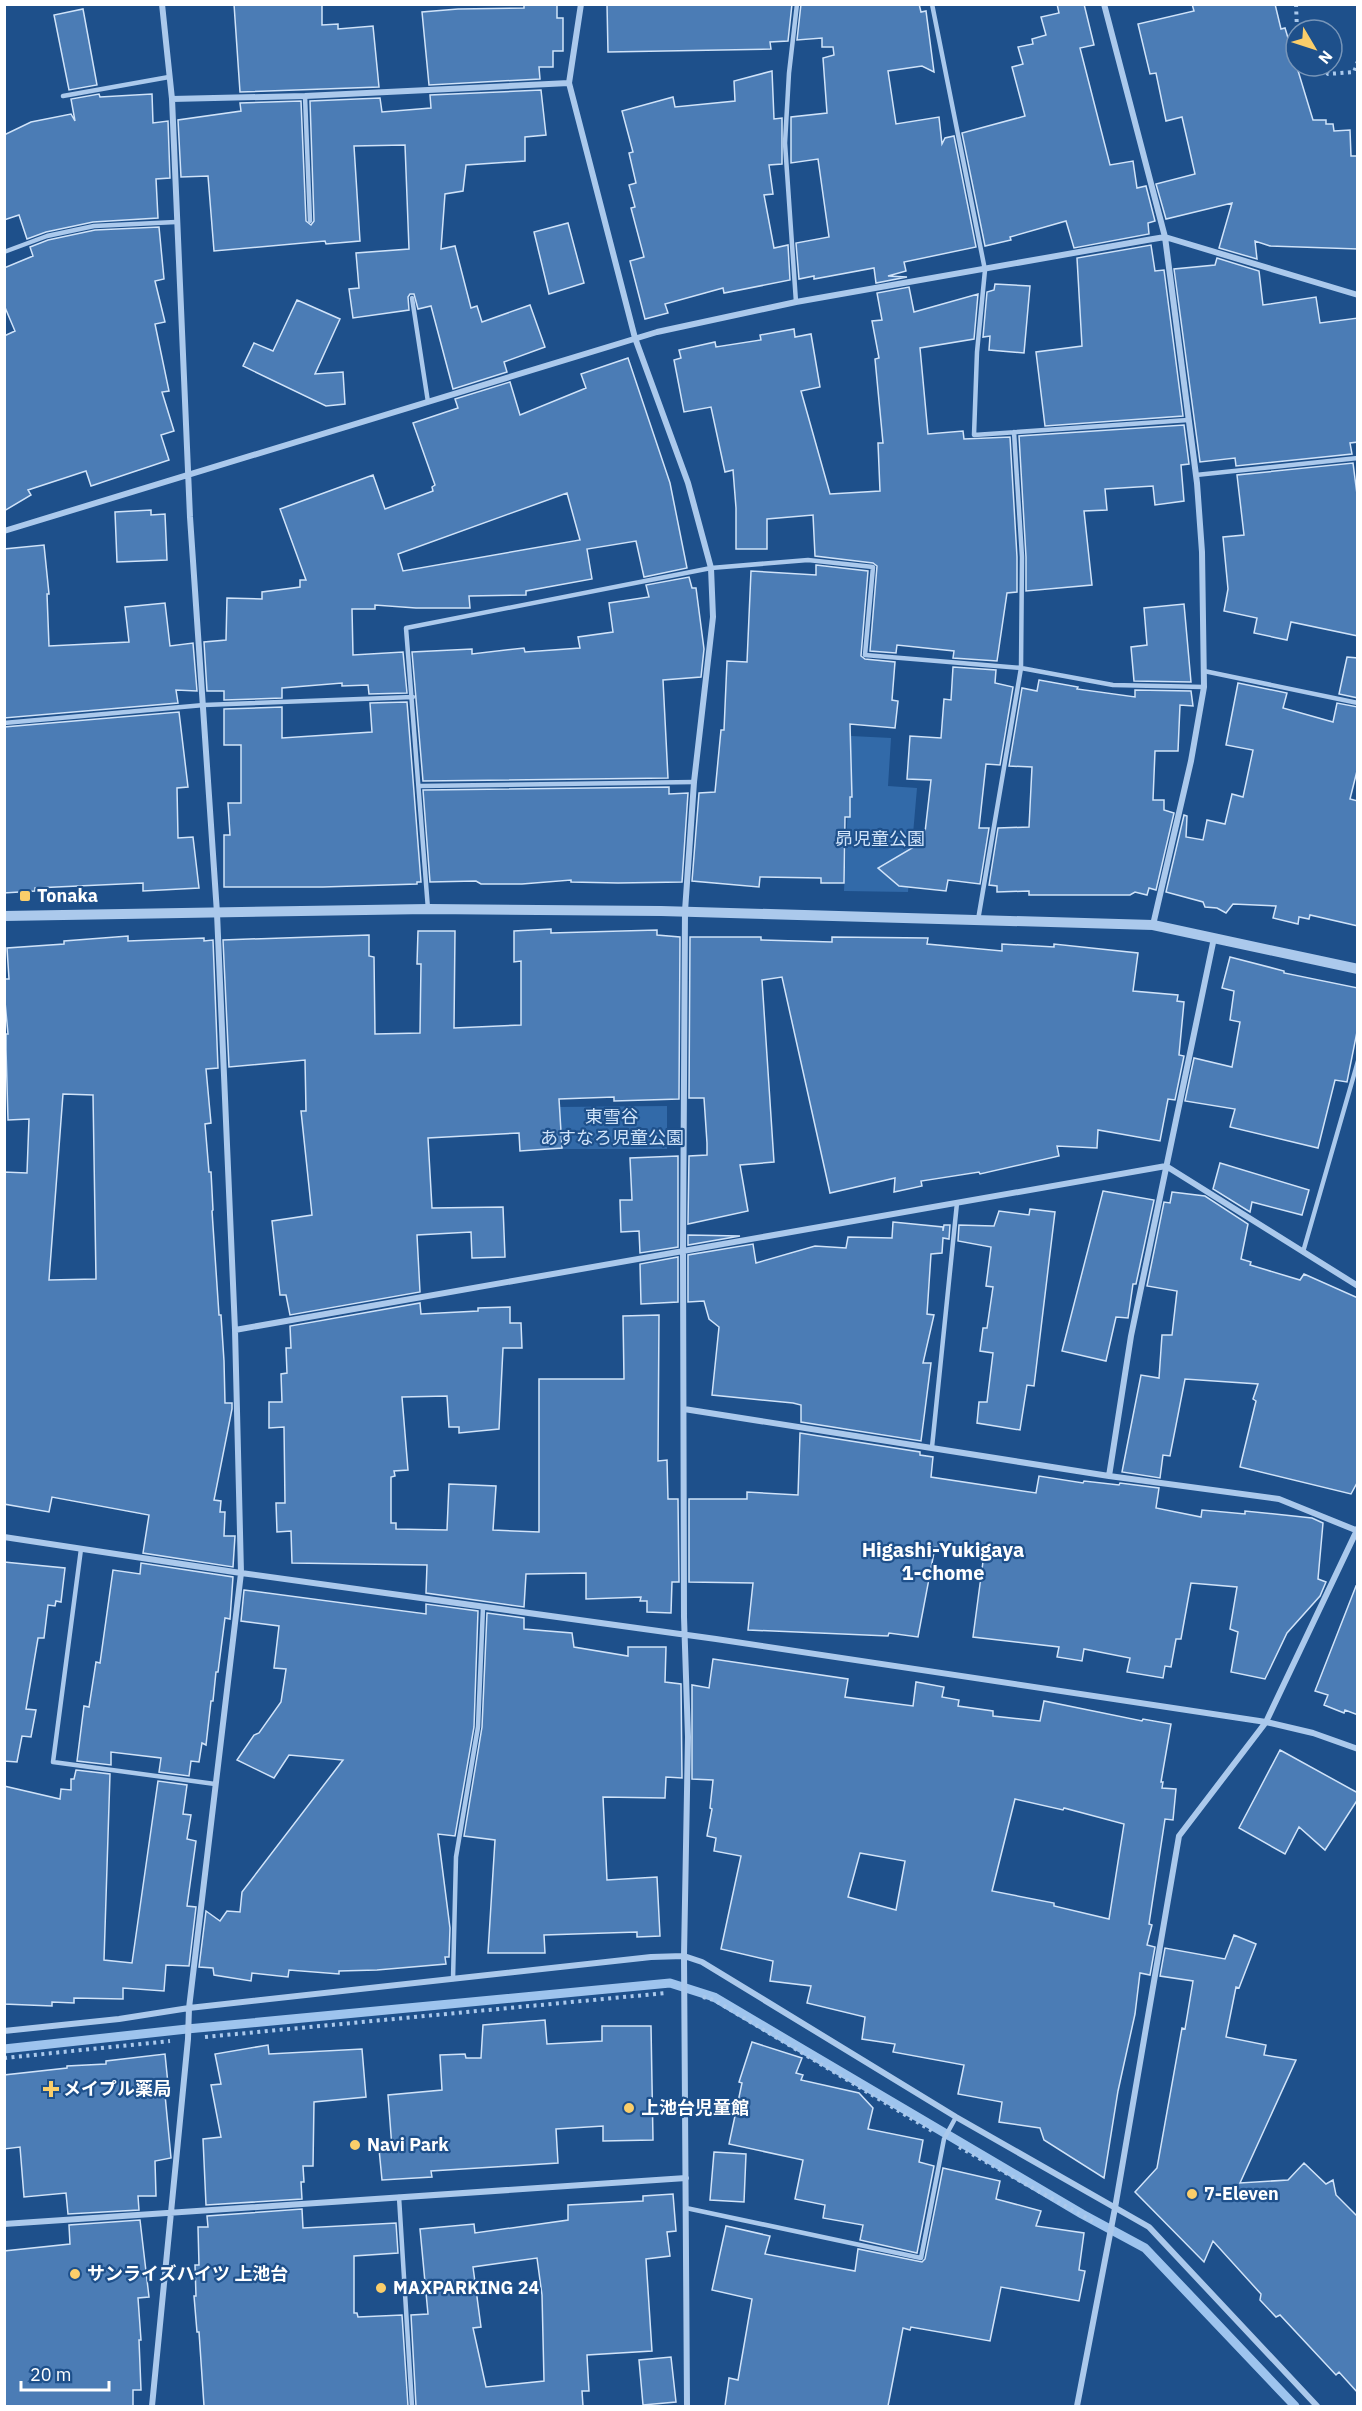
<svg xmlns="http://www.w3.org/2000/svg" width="1362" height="2411" font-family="'IBM Plex Sans','Noto Sans JP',sans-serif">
<rect width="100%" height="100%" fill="#1e508b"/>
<!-- green -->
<path fill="#326aa9" d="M851 736 891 738 888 786 917 788 908 892 844 891Z
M667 1106V1149H557V1107Z"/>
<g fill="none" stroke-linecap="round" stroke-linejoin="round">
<!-- stream -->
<path stroke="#9ec4ee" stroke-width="9" d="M4 2049 187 2029 670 1983 714 1997 1082 2214 1145 2248 1295 2406"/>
</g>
<!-- building -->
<path fill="#4b7cb5" stroke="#d0e3f9" stroke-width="1.5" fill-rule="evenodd" d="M234 4H322V25L338 24V29L373 26 379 87 240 92Z
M524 4H557V18H563V51H553V67H539L540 79 429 85 422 12 458 9 524 8Z
M607 4H792L788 41 770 42 771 49 608 52Z
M801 4H919L921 12 926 11 934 72 922 66 888 71 896 124 939 117 942 144 945 138 954 136 976 247 904 262 906 271 888 276 907 277 876 283 874 268 814 279V276L799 279 796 243 829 237 818 159 791 163V117L827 113 823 58 834 55 833 47H822V38L797 40Z
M1057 4H1084L1094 45 1080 48 1110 165 1133 161 1137 188 1146 186 1155 221 1148 223 1149 234 1074 248 1066 221 1010 237 1011 240 985 246 962 133 1025 116 1012 67 1023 64 1018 47 1033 44 1032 39 1046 35 1041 17 1059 13Z
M1192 4H1275L1281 29 1285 28 1313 120H1326V124H1333L1334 131 1350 130 1351 156H1358V249L1270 246 1255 241 1257 259 1219 248 1232 203 1166 219 1156 184 1195 174 1182 117 1166 121 1156 73 1150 74 1138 24 1194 11Z
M83 9 97 85 69 90 54 15Z
M772 71 774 119 782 118V164L769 165 773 194 764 195 774 248 788 245 790 280 724 293 723 288 665 304 668 313 645 319 630 261 644 257 631 208 635 207 629 185 636 183 629 153 633 152 622 111 673 97 675 107 735 101 734 81Z
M541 90 546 135 525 137V161L466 165 463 191 445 194 441 249 455 246 471 308 477 306 482 322 530 305 545 347 504 362 507 372 453 389 431 306 418 309 414 294H410L408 297 409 310 353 318 349 289 359 288 356 253 409 249 405 145 354 146 360 241 326 244 325 241 214 251 208 176 181 177 178 120 241 111 240 103 301 101 306 221 311 225 314 221 310 101 380 98 382 112 431 108 430 95Z
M99 94 100 97 152 94 153 123 168 121 170 178 156 179 158 218 93 222 46 232 27 239 19 215 4 220V135L31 122 71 114 75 121 71 99Z
M568 223 584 283 549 294 534 232Z
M159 227 164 279 155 281 165 322 155 324 169 391 162 392 174 431 161 435 169 460 91 486 86 471 28 490 31 495 4 511V336L15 331 4 305V268L33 256 30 247 48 240 95 230Z
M1151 245 1155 271 1164 270 1183 416 1045 426 1036 352 1082 346 1077 258Z
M1217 258 1259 271 1263 305 1316 297 1320 323 1358 318V442L1350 443 1352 454 1236 466 1235 458 1200 462 1174 269 1215 265Z
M995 284 1030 286 1024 353 989 350 990 336 983 337 987 292 994 290Z
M909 287 914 312 978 294 974 339 920 348 928 434 963 431 964 439 1010 437 1017 557V592L1007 593 997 661 953 658 954 651 897 645 896 653 870 651 877 566 873 563 815 556 813 515 767 519V549H736V508L733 470 725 472 711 407 684 412 674 360 681 358 679 350 715 342 716 347 761 340 760 335 794 329 795 337 811 334 820 387 801 391 830 494 880 491 878 443H883L875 359 879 358 872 321 882 320 877 293Z
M297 300 340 319 315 374 343 372 345 404 326 406 243 366 254 343 273 351Z
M628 358 670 483 687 568 644 577 636 541 587 549 592 579 526 591V595L469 596 470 608H416L375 605V609H352L353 655 403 652 407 693 369 694 368 685 342 686V683L282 688V698L224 700V691H207L204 642 226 640 227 598 262 599V592L300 587V580H306L280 509 373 475 385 509 433 491 432 487 435 485 413 423 458 408 455 399 510 382 520 415 586 388 581 374ZM567 493 580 540 403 571 398 554Z
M1184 425 1189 464 1181 465 1184 501 1155 505 1153 486 1105 489 1107 510 1084 511 1092 585 1026 591V557L1019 436Z
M1353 463 1358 502V636L1291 622 1287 640 1254 633 1257 618 1224 611 1228 589 1223 537 1244 535 1237 475Z
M151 510V515L165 514 167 560 117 562 115 512Z
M44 545 49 594H47L49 646 129 642 125 607 165 603 170 646 193 643 197 691 176 690 178 703 4 718V549Z
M816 565 868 571 861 656 865 659 895 662 892 700 898 701 895 728 850 724 852 797H850V817H845L844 883H821V878L760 877 759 887 692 881 699 793 715 792 721 730H724L727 661 747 662 751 571 816 575Z
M689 577 692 588H696L704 649 701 677 663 680 668 778 423 781 412 652 472 649V654L524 648 525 652 580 648 578 637 613 632 609 603 649 597 646 585Z
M1184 604 1191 682 1134 681 1131 647 1147 645 1144 608Z
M1347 657 1358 658V698L1339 694Z
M953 667 996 670 995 683 1013 687 1000 765 986 764 979 828H989L980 884 948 880 946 891 899 886 878 868 924 841 931 780 907 779 910 736 941 738 944 699 951 700Z
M1039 680 1078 687 1077 689 1135 697V690L1191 691 1193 706 1180 705 1178 751H1155L1153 800H1164V810L1174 813 1156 890 1149 888 1147 895 1135 892 1130 895H1029V891L997 892V886L989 885 998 828 1029 827 1032 767 1009 766 1022 688 1037 691Z
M1238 683 1287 693 1283 708 1333 722 1337 703 1358 707V767L1350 799 1358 801V926L1310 915 1309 919 1299 917 1298 924 1273 918 1276 906 1233 904 1226 913 1217 908 1205 907 1203 902 1166 892 1184 815 1187 816 1186 837 1203 840 1207 820 1225 824 1232 794 1243 797 1253 750 1226 745Z
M407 702 421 882H417V884L323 887H224V835H230L228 803H241V745H224V709L282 707V738L372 732 370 703Z
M179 712 188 787 177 788 178 838 193 837 199 888 143 891V883L35 888V891L4 893V727Z
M669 787V794L688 793 682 882 618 883 571 882V880L522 884H481L476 881 430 882 423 790Z
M551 929V933L657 930V935L680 937 679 1099 614 1101V1097L559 1099 562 1148 520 1151 519 1133 428 1138 432 1208 503 1207 505 1257 472 1258 471 1232 417 1235 420 1292 290 1315 286 1295H280L272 1221 312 1215 301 1111H306L305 1060 229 1067 223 940 369 935V956L374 957 375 1034 420 1033 421 964H417L418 931H455L454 1028 521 1025V961L514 962V931Z
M128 936V941L204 938V941L213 940 218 1068 206 1069 211 1123 205 1124 209 1172H211L213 1210 212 1211 219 1315H221L224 1361 225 1403H232V1409L214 1500 221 1501 220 1512H225L224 1536H235L233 1567 143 1553 149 1515 52 1497 49 1512 4 1504V1172L27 1173 29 1119 8 1120 6 1049V1034H8L4 991V979H9L7 948 64 944V941ZM63 1094 93 1095 96 1279 49 1280Z
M690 937H761V940L832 942V937L928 938 927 944 1002 951V944L1054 947V944L1138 953 1133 991 1178 995 1177 1001 1184 1002 1179 1055 1184 1056 1175 1100 1168 1099 1160 1141 1098 1130 1097 1148 1057 1146 1059 1156 980 1174 979 1172 921 1181 922 1186 894 1192 895 1178 830 1193 782 977 762 980 774 1162 740 1165 748 1211 688 1224 689 1156 707 1155V1143L704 1098H689Z
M1230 957 1284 971V973L1358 988V1027L1347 1082 1335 1080 1318 1148 1230 1127 1235 1109 1185 1101 1194 1058 1232 1067 1240 1022 1230 1020 1234 991 1222 988Z
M678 1156V1247L640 1253 639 1231 621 1232 620 1200H632L630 1158Z
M1220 1163 1309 1190 1302 1215 1252 1202 1250 1212 1213 1189Z
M1103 1191 1154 1200 1136 1284H1133L1128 1318 1116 1317 1106 1361 1062 1351Z
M1172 1192 1205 1196 1248 1224 1241 1259 1251 1262 1250 1265 1300 1280 1304 1274 1358 1298V1481L1351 1494 1240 1467 1256 1401 1253 1399 1258 1384 1185 1379 1170 1456 1163 1455 1160 1478 1122 1472 1141 1375 1159 1378 1162 1335H1172L1177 1291 1147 1286 1164 1202 1170 1203Z
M1030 1209 1055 1212 1034 1386 1027 1385 1020 1430 977 1423 979 1402H987L993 1353 980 1351 983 1328H987L993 1287 986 1286 991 1247 958 1241 959 1225 994 1226 999 1211 1029 1215Z
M893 1222 943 1227V1231L944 1225H950L949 1239 943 1238 942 1253 931 1254 927 1314 934 1315 923 1363H931L921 1441 801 1422V1405L793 1403 712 1395 719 1327 709 1319 704 1301 688 1302V1255L753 1244 756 1263 815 1246 846 1248 848 1237 892 1238Z
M688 1235 740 1236 688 1245Z
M678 1257V1302L641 1304 640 1264Z
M420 1303 421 1314 478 1311V1308L510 1307V1323H521L522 1348H503L499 1429 459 1433V1427H449L447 1396 402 1397 408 1470 394 1471 395 1476 391 1477V1523H396V1529L447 1530 449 1484 496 1486 493 1530 539 1532V1379H624L623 1316 659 1315 658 1461 667 1460 668 1499H678L679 1582H672L671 1613 647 1612V1601H640L641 1597 586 1599V1573L526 1574 524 1607 426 1593 427 1565 292 1563 291 1531 277 1532 276 1503H285L284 1427 269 1428V1402H282L281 1374 287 1373 286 1348H291L290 1326Z
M800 1433 920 1452V1455L933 1457 931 1477 1036 1493 1039 1476 1083 1483 1084 1481 1119 1485 1120 1483 1159 1488 1156 1508 1201 1517 1202 1510 1245 1514V1511L1312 1518 1323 1523 1318 1579 1326 1582 1320 1596 1287 1633 1265 1679 1231 1672 1238 1632 1230 1629 1237 1587 1191 1583 1181 1639H1176L1171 1667 1165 1666 1163 1678 1127 1672 1130 1658 1084 1649 1082 1661 1057 1657 1059 1647 973 1637 984 1554 935 1547 918 1637 889 1633 888 1636 748 1630 753 1583 689 1582V1499H747V1492L798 1495Z
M4 1562 65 1568 61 1602 56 1601 55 1606 48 1605 44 1638H38L26 1709 36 1710 31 1737 22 1736 17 1762 4 1761Z
M141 1563 233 1577 230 1619 225 1618 218 1672H216L213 1701H211L206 1745 202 1743 199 1762 191 1761 189 1776 159 1772 161 1758 111 1752V1765L77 1761 84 1706 89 1707 96 1662 100 1663 113 1570 140 1574Z
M1356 1586 1358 1587V1715L1345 1710 1344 1713 1324 1705 1328 1695 1315 1691Z
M244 1590 426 1614V1604L478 1611 474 1727 455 1836 438 1834 450 1928 449 1957H445L446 1964 377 1970 339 1971V1974L289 1970 288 1977 252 1973 251 1981 214 1975 213 1968 199 1967 206 1911 220 1921 227 1911 240 1912 242 1892 343 1760 289 1755 274 1778 237 1760 254 1735 259 1733 281 1702 286 1669 274 1668 279 1626 241 1621Z
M487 1613 524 1618V1629L572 1633 574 1647 628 1656V1647H666L665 1682 681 1684 682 1778 666 1777 665 1798 603 1797 607 1880 657 1877 660 1936 637 1937V1932L544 1935 545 1953H488L495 1840 464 1836 482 1727Z
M713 1659 848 1679 845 1697 913 1706 916 1682 944 1687 942 1697 959 1700 958 1706 993 1711V1716L1040 1721 1044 1701 1142 1721 1143 1719 1171 1724 1161 1782H1163L1162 1788 1176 1789 1173 1820 1165 1819 1149 1924 1152 1925 1147 1945 1155 1947 1150 1975 1140 1973 1135 2014 1118 2091 1104 2178 1044 2140 1040 2128 999 2122 1002 2102 958 2094 964 2065 893 2052 895 2044 862 2039 865 2017 807 2003 811 1986 770 1981 773 1961 721 1949 741 1856 714 1851 716 1838 707 1836 712 1809 710 1808 713 1780 692 1779V1685L709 1688ZM1015 1799 1063 1810 1064 1808 1124 1824 1109 1919 1054 1906V1903L992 1891ZM860 1853 905 1861 896 1910 848 1897Z
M1280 1750 1358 1793V1799L1325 1850 1299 1827 1285 1854 1239 1828Z
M76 1770 110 1774 104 1960 132 1963 158 1781 187 1785 183 1814 191 1815 187 1839 196 1841 187 1906 196 1907 189 1966 166 1965 164 1991 123 1988V1999L74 1998V2003L52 2002V2006L4 2004V1786L60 1799 61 1789 71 1790V1779H74Z
M1234 1935 1256 1944 1239 1988 1236 1987 1226 2037 1266 2045 1264 2055 1296 2060 1240 2183 1288 2180 1304 2163 1326 2184 1333 2180 1336 2195 1358 2217V2393L1339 2372 1336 2375 1280 2315 1276 2317 1260 2300 1261 2294 1213 2241 1204 2262 1135 2192 1157 2168 1182 2028 1185 2029 1193 1981 1160 1976 1165 1948 1225 1959Z
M545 2020 547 2044 602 2041V2026H651L653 2140 603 2141V2126L556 2129 558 2163 431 2171 432 2177 382 2180 379 2149 392 2148 388 2095 442 2090 440 2055 465 2054 466 2058H481L483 2025Z
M752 2042 802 2058 796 2073 803 2075 801 2080 859 2093 873 2108 868 2129 923 2140 919 2162 934 2166 917 2253 860 2240 863 2225 823 2218 825 2205 795 2199 803 2160 729 2144 742 2083 739 2082Z
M268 2045 269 2054 362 2049 366 2097 314 2102 313 2166H303L304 2182H301L302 2199 206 2205 203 2139 221 2137 211 2085 221 2084 215 2054Z
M165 2054 168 2084H164L171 2158 155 2161 156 2196H138L139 2210 68 2214 66 2193 24 2197 20 2147 4 2149V2075L67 2068V2066L106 2064V2061Z
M714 2152 746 2154 744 2202 710 2200Z
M943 2168 1000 2181 996 2199 1041 2211 1036 2226 1084 2233 1079 2270 1085 2271 1079 2301 1001 2287 990 2341 911 2327 910 2330 903 2328 888 2406H725L729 2378 738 2380 752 2299 712 2290 726 2226 770 2236 765 2254 855 2271 858 2249 922 2262 925 2259Z
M673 2194 676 2231 667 2232 670 2256 646 2259 652 2351 587 2355 589 2391H582L583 2406H416L411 2315 428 2314 420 2229 474 2224 475 2233 568 2220V2205L643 2201V2196ZM537 2258 542 2295 544 2381 486 2387 473 2328 481 2327 473 2267Z
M302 2209 303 2228 396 2223 398 2253 354 2256V2313H357L358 2317 402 2315 408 2406H204L199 2332H197L194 2296H196L195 2265H199L198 2227H208L207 2216Z
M140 2220 149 2297 138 2298 141 2340H139L141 2390H133V2406H4V2251L70 2244 69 2225Z
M671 2357 676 2402 643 2405 639 2360Z"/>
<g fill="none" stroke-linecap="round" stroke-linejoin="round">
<!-- path -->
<path stroke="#abc9ec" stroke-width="4" stroke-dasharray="3 4.5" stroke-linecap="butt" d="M1296 4 1297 30
M1322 66 1328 74 1354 72 1358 61
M703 1997 714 2000 932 2131
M205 2037 666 1993
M4 2058 170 2041
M959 2147 1094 2222"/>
<!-- service -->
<path stroke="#abc9ec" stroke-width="4.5" d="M932 4 985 270 977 352 974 435 1188 420
M63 96 169 77
M305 96 310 221
M4 252 47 236 94 226 176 222
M412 298 428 402
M796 302 785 143 789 73 797 4
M1196 475 1358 458
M1204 671 1358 703
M4 723 204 705 413 697
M419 786 694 782
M428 909 406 628 711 568 808 560 873 567 865 655 1021 668 1113 685 1204 687
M978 920 1021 668 1022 557 1014 432
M1303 1252 1358 1061
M932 1447 957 1203
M81 1549 53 1762 215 1784
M453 1979 456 1857 478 1727 483 1607
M399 2197 412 2406
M686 2208 921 2258 944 2139 956 2117"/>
<!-- minor -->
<path stroke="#abc9ec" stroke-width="6" d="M581 4 569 83 635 338 688 483 711 568 713 617 694 782 685 911 683 1251 684 1617 688 1737 684 1956 687 2406
M1104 4 1165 237 1197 483 1202 552 1204 687 1191 761 1153 925
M172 99 305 96 569 83
M4 531 657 332 796 302 1147 240 1165 237 1358 295
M235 1330 1166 1166 1358 1286
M684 1409 1109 1476 1279 1499 1358 1531
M1109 1476 1131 1336 1214 938
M4 1537 241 1573 716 1639 1266 1722 1313 1733 1358 1749
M4 2031 119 2019 189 2008 651 1957 684 1956 702 1962 956 2117 1149 2227 1317 2406
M4 2224 686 2178
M152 2406 188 2039 189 2008 241 1573 235 1330 217 913 190 517 172 99 162 4
M1077 2406 1115 2208 1179 1836 1266 1722 1358 1528"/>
<!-- tertiary -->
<path stroke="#abc9ec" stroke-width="10" d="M4 916 428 909 661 911 1153 925 1358 969"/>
</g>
<!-- markers -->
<g fill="#fbce6a" stroke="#1e508b" stroke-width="2">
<rect x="19" y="890" width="12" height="12" rx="3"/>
<path d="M48 2080h6v6h6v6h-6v6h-6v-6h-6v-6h6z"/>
<circle cx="629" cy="2108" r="6"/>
<circle cx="355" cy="2145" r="6"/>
<circle cx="1192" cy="2194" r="6"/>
<circle cx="75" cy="2274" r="6"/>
<circle cx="381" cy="2288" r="6"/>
</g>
<g text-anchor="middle" stroke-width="4.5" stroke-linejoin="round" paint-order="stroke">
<!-- park labels -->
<g font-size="18" fill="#d0e3f9" stroke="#1e508b">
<text x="880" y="845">昴児童公園</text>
<text x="612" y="1123">東雪谷<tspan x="612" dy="21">あすなろ児童公園</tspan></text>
</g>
<!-- poi labels -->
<g font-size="18" font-weight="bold" fill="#fff" stroke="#1e508b" text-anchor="start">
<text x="37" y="902">Tonaka</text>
<text x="63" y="2095">メイプル薬局</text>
<text x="641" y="2114">上池台児童館</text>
<text x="367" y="2151">Navi Park</text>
<text x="1204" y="2200">7-Eleven</text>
<text x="87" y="2280">サンライズハイツ 上池台</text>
<text x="393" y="2294">MAXPARKING 24</text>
</g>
<!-- neighbourhood labels -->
<g font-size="20" font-weight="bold" fill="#fff" stroke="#1e508b">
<text x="943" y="1557">Higashi-Yukigaya<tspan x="943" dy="23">1-chome</tspan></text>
</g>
</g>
<!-- border -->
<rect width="1362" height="2411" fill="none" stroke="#ffffff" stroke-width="12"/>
<!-- north arrow -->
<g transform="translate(1314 48) rotate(129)"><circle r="28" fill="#1e508b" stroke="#7896b9" stroke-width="1.5"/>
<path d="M0-4.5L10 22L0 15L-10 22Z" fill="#fbce6a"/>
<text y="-9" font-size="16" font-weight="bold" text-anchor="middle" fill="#ffffff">N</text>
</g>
<!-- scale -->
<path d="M21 2381v9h88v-9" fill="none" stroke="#ffffff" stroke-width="3"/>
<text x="30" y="2381" font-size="18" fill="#ffffff" stroke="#1e508b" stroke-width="4.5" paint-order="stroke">20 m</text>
</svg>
